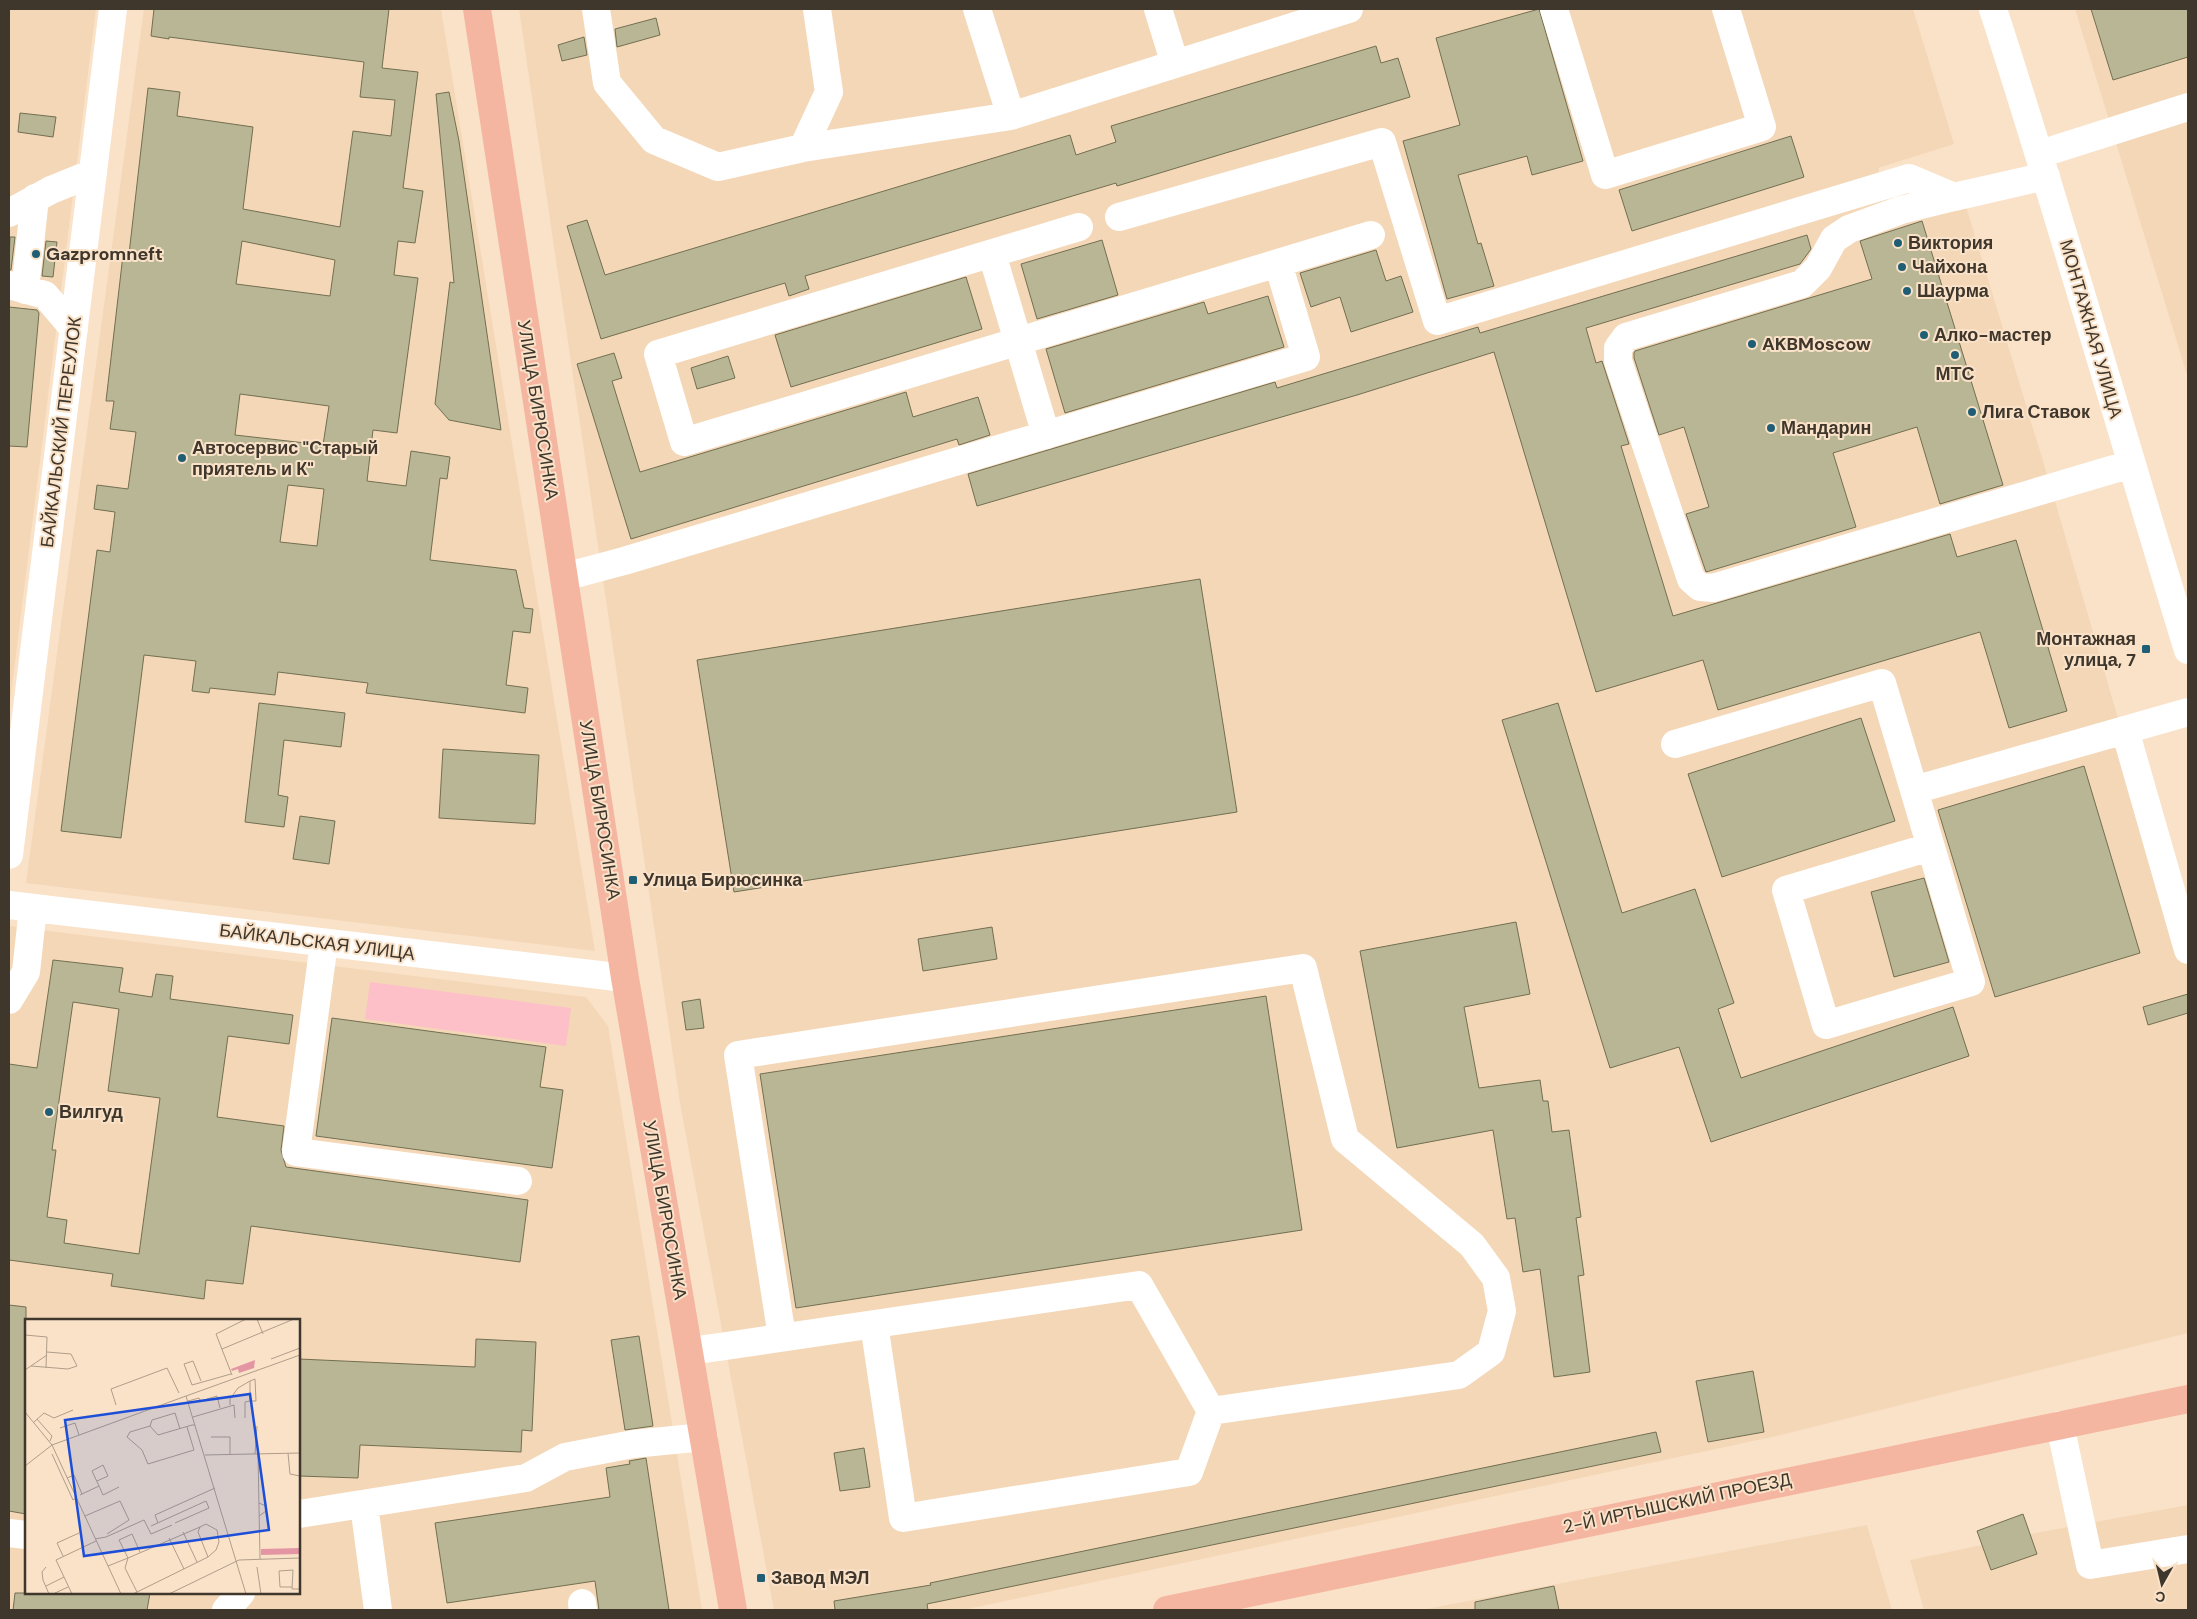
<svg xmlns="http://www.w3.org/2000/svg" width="2197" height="1619" font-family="'DM Sans',sans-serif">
<rect width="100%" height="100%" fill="#fae2c8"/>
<!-- built -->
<path fill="#f4d7b7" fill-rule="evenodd" d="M9 9H96L9 711Z
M144 9H441L595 951 26 883Z
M519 9H1913L1954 144 1878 168 1889 204 1959 183 2055 501 2188 960V1333L1781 1435 963 1610H774L680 1103Z
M2075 9H2188V378Z
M9 926 586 997 608 1026 702 1610H9ZM26 1320H299V1593H26Z
M2188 1505V1610H1924L1910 1560 1982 1545 1977 1531 2023 1514 2030 1534Z
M1867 1525 1892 1610H1421Z"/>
<!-- green -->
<path fill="#fdc0c9" d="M370 982 571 1008 566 1046 365 1019Z"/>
<!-- building -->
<path fill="#b9b696" stroke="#726f51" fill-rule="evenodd" d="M154 9H389L382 68 418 72 403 188 423 191 415 243 398 241 394 275 418 278 397 433 373 430 367 481 406 486 411 451 450 457 447 479 440 478 430 560 516 570 524 608 533 609 530 633 513 631 506 685 528 688 525 713 366 693 368 683 278 672 275 695 210 688 209 693 192 691 196 661 144 655 121 838 61 831 97 550 110 552 115 512 94 509 97 485 128 489 136 432 110 429 114 401H106L123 255 129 254 148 88 180 92 177 116 253 127 243 209 340 227 353 131 391 136 395 100 360 97 364 62 169 37V39L151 36ZM242 241 335 260 330 296 236 284ZM240 394 329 406 323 445 235 435ZM288 485 324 489 317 546 280 542Z
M1539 9 1583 161 1532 175 1527 156 1458 175 1478 244 1481 243 1494 286 1447 299 1403 141 1460 125 1436 38Z
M2091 9H2188V57L2113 80Z
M656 18 660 35 617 47 615 29Z
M584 37 587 55 562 61 558 45Z
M1376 46 1381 63 1398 58 1410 97 1117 186 1116 183 805 276 809 289 789 296 785 283 601 339 567 226 587 220 605 275 1070 135 1076 155 1116 142 1111 126Z
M449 92 459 141 501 430 449 420 435 404 450 282 454 283 436 94Z
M20 113 56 117 53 137 18 132Z
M1791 136 1804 177 1632 231 1619 190Z
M1922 221 2003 485 1940 504 1917 427 1833 453 1856 527 1706 572 1686 514 1709 507 1684 427 1659 435 1634 358V353L1635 351 1872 279 1860 241Z
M1807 235 1811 249 1800 264 1586 328 1596 363 1602 361 1629 444 1621 446 1673 616 1950 534 1957 557 2016 540 2067 711 2009 728 1980 632 1718 710 1703 660 1596 692 1494 352 1357 395 977 506 968 474 1275 382 1277 388 1478 327 1480 333Z
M10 237H15L11 270H9Z
M1102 240 1118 295 1037 319 1021 264Z
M46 241 57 242 53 277 42 276Z
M1376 250 1386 281 1401 276 1413 312 1351 332 1340 297 1311 307 1300 273Z
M966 277 982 329 791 387 775 335Z
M1268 296 1284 347 1065 413 1046 349 1204 302 1208 314Z
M9 307 37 310 39 313 27 447 9 446Z
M614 353 622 378 612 381 640 472 906 392 913 417 978 397 990 435 959 445 957 439 631 539 577 364Z
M728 356 735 378 697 389 691 368Z
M1200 579 1237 812 734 892 697 660Z
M259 703 345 713 341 747 284 740 278 795 288 797 284 827 245 822Z
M1558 703 1622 913 1695 889 1734 1003 1718 1009 1741 1078 1953 1007 1969 1056 1711 1142 1679 1047 1610 1068 1502 720Z
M1861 718 1895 821 1722 877 1688 774Z
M443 749 539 755 535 824 439 818Z
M2084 766 2140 953 1995 997 1938 810Z
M300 816 335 821 329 864 293 859Z
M1924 878 1949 962 1894 977 1871 892Z
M1516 922 1530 994 1464 1007 1479 1088 1540 1080 1543 1101H1548L1552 1132 1569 1130 1581 1217 1576 1218 1584 1275 1578 1276 1590 1372 1554 1377 1540 1269 1523 1272 1515 1218 1507 1219 1493 1130 1397 1148 1360 951Z
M992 927 997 959 923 971 918 939Z
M53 960 123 968 119 992 152 997 156 974 173 976 170 999 293 1015 289 1044 228 1036 217 1117 284 1126 281 1150 286 1167 528 1200 520 1262 251 1226 243 1284 206 1280 204 1299 111 1286 113 1274 9 1260V1064L37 1068ZM73 1002 119 1009 108 1091 160 1098 139 1254 64 1243 67 1220 47 1217 56 1150H52Z
M2188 994V1013L2148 1025 2143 1007Z
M1266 996 1302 1230 796 1308 760 1074Z
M700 999 704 1028 686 1030 682 1002Z
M332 1018 546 1047 540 1087 563 1090 552 1168 316 1136Z
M9 1305 26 1307V1514L9 1511Z
M639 1336 653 1426 625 1430 611 1340Z
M476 1339 536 1342 532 1431 522 1430 521 1452 360 1445 358 1478 299 1476V1359L475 1367Z
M1753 1371 1764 1432 1708 1442 1696 1381Z
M1656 1432 1661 1452 927 1604 928 1610H835L834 1601 931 1585 930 1583Z
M864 1448 870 1487 840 1491 834 1453Z
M646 1458 669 1610H599L595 1581 447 1603 435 1523 610 1497 606 1468 630 1464 629 1461Z
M2023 1514 2037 1554 1991 1570 1977 1531Z
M1554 1586 1559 1610H1475V1602Z
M15 1593H150L147 1610H13Z"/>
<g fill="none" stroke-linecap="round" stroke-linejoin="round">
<!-- minor -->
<path stroke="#fff" stroke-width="28" d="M596 9 607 83 654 140 718 167 803 148 829 92 817 9
M977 9 1011 116
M1158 9 1175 64
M1554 9 1605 175 1762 127 1726 9
M1993 9C2062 221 2122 436 2188 650
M803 148 1011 116 1349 9
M2040 154 2188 107
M1954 197 1901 210 1849 229 1834 239 1818 268 1802 284 1626 337 1618 348V361L1691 579 1700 587 1713 588 2131 464
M9 213 51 190 93 173
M1119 217 1382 142 1437 321 1909 178 1954 197 2046 176
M1079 227 658 354 684 442 1371 235
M992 254 1046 435
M9 285 45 295 74 329
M25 290 35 198
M564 577 624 561 1306 357 1278 263
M2188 712 2125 730 2188 950
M1675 744 1882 683 1914 790 2125 730
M1914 790 1971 982 1826 1025 1786 890 1930 847
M9 855 113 9
M9 905 625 978
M324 943 296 1152 518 1181
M9 1000 26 972 33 908
M874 1324 903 1518 1189 1472 1211 1411
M690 1351 726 1346 1139 1285 1211 1411 1459 1375 1491 1352 1502 1311 1496 1278 1472 1245 1345 1139 1303 968 738 1055 782 1337
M2060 1425 2090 1565 2188 1549
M364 1505 378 1610
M299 1514 526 1478 565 1457 633 1444 704 1437
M9 1533 26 1535
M582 1603 583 1610
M226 1610 241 1593"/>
<!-- major -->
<path stroke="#f5b6a1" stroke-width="28" d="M477 9 625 978 733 1610
M1167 1610 2188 1399"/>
</g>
<!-- markers -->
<g fill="#1f5e74" stroke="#fae2c8" stroke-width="2">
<circle cx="1898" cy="243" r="5"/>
<circle cx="36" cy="254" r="5"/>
<circle cx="1902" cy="267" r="5"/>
<circle cx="1907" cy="291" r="5"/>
<circle cx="1924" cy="335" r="5"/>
<circle cx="1752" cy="344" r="5"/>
<circle cx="1955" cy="355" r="5"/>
<circle cx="1972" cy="412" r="5"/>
<circle cx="1771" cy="428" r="5"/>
<circle cx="182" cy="458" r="5"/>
<rect x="2141" y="644" width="10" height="10" rx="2.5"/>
<rect x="628" y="875" width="10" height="10" rx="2.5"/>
<circle cx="49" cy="1112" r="5"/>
<rect x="756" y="1573" width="10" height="10" rx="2.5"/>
</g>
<g text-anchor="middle" stroke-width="4" stroke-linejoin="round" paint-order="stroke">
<!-- poi labels -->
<g font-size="18" font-weight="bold" fill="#3f362c" stroke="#fae2c8" text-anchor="start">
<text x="1908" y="249">Виктория</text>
<text x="46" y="260">Gazpromneft</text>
<text x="1912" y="273">Чайхона</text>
<text x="1917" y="297">Шаурма</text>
<text x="1934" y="341">Алко-мастер</text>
<text x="1762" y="350">AKBMoscow</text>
<text x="1955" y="380" text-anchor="middle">МТС</text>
<text x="1982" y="418">Лига Ставок</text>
<text x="1781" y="434">Мандарин</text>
<text x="192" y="454">Автосервис "Старый<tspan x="192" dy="21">приятель и К"</tspan></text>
<text x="2136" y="645" text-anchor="end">Монтажная<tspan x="2136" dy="21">улица, 7</tspan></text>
<text x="643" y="886">Улица Бирюсинка</text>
<text x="59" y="1118">Вилгуд</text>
<text x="771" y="1584">Завод МЭЛ</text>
</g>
<!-- street labels -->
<g font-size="18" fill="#3f362c" stroke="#fae2c8">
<text transform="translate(2091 329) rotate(74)" y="6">МОНТАЖНАЯ УЛИЦА</text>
<text transform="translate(538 410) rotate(81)" y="6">УЛИЦА БИРЮСИНКА</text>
<text transform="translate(61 432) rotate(-83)" y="6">БАЙКАЛЬСКИЙ ПЕРЕУЛОК</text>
<text transform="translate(600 810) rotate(81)" y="6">УЛИЦА БИРЮСИНКА</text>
<text transform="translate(317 942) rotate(7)" y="6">БАЙКАЛЬСКАЯ УЛИЦА</text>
<text transform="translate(665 1210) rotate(80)" y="6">УЛИЦА БИРЮСИНКА</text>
<text transform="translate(1677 1503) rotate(-12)" y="6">2-Й ИРТЫШСКИЙ ПРОЕЗД</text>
</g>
</g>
<!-- overview -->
<g transform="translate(25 1319)">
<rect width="275" height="275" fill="#fae2c8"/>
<path d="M230 41 229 49 214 54 213 50 207 52 206 50ZM275 229V235L236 236V230Z" fill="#e495a3"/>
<path fill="none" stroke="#af9d8a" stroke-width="1" d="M232 0 238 15M0 16 22 18 21 49M197 30 269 0M246 40 275 29M6 47 43 50 52 47 46 35 22 33M0 51 22 36M207 56 191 15 221 0M176 62 168 42 159 45 167 66 206 55M225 62 230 60 231 82H225M161 77 275 36M182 80 192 77 195 89M163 82 174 79 176 83M91 86 86 70 142 49 154 74M205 86V80L213 69 225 62V82L220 83V99M0 93 27 126 161 77 221 275M168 98 209 86 210 99M12 100 27 117 25 122M9 103 19 94 29 99 48 91M125 107 127 101 150 94 155 110M162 108 169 131 123 145 117 131 102 118 105 113 125 107 133 116 167 106H170M35 109 50 104 54 116M186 118H205V135M263 134 265 155 275 157M27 135 48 181 51 179M230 135 232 107M233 135 235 240M180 136 275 134M0 147 27 126 96 275M42 159 49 156 57 175 55 176M72 162 83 157 78 146 67 152 74 167M57 175 74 167 78 176 94 168M234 184 241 187V192L234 197M60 197 95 182 104 201 82 215M133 204 130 196 190 169M126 207 181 182 184 189 150 204M158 213 172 243M144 219 159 250M70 220 81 218 119 201 126 215 147 206M38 237 32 224 54 214M83 247 103 239 94 221 107 215 115 233M21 248 17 253 18 261 24 275M232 248 236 275M39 258 31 241 71 222M21 267 39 258 47 275M267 268H255L254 252 268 251 267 270H275M112 273 100 249 103 239 175 208M28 275 43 268M108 275 183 238 191 231 194 223 192 211 181 205 175 208 173 213 183 238M144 275 214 241 275 239"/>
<path fill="#1d4ed8" fill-opacity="0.15" stroke="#1d4ed8" stroke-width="2.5" d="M225 75 244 211 59 237 40 101Z"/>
<rect width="275" height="275" fill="none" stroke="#3f362c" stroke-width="2.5"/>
</g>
<!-- border -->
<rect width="2197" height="1619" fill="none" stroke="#3f362c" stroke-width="20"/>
<!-- north arrow -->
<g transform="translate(2162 1584) rotate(188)" stroke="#fae2c8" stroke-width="4" paint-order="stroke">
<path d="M0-4L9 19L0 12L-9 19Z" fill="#3f362c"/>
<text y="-8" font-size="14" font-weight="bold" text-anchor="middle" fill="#3f362c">С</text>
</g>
</svg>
